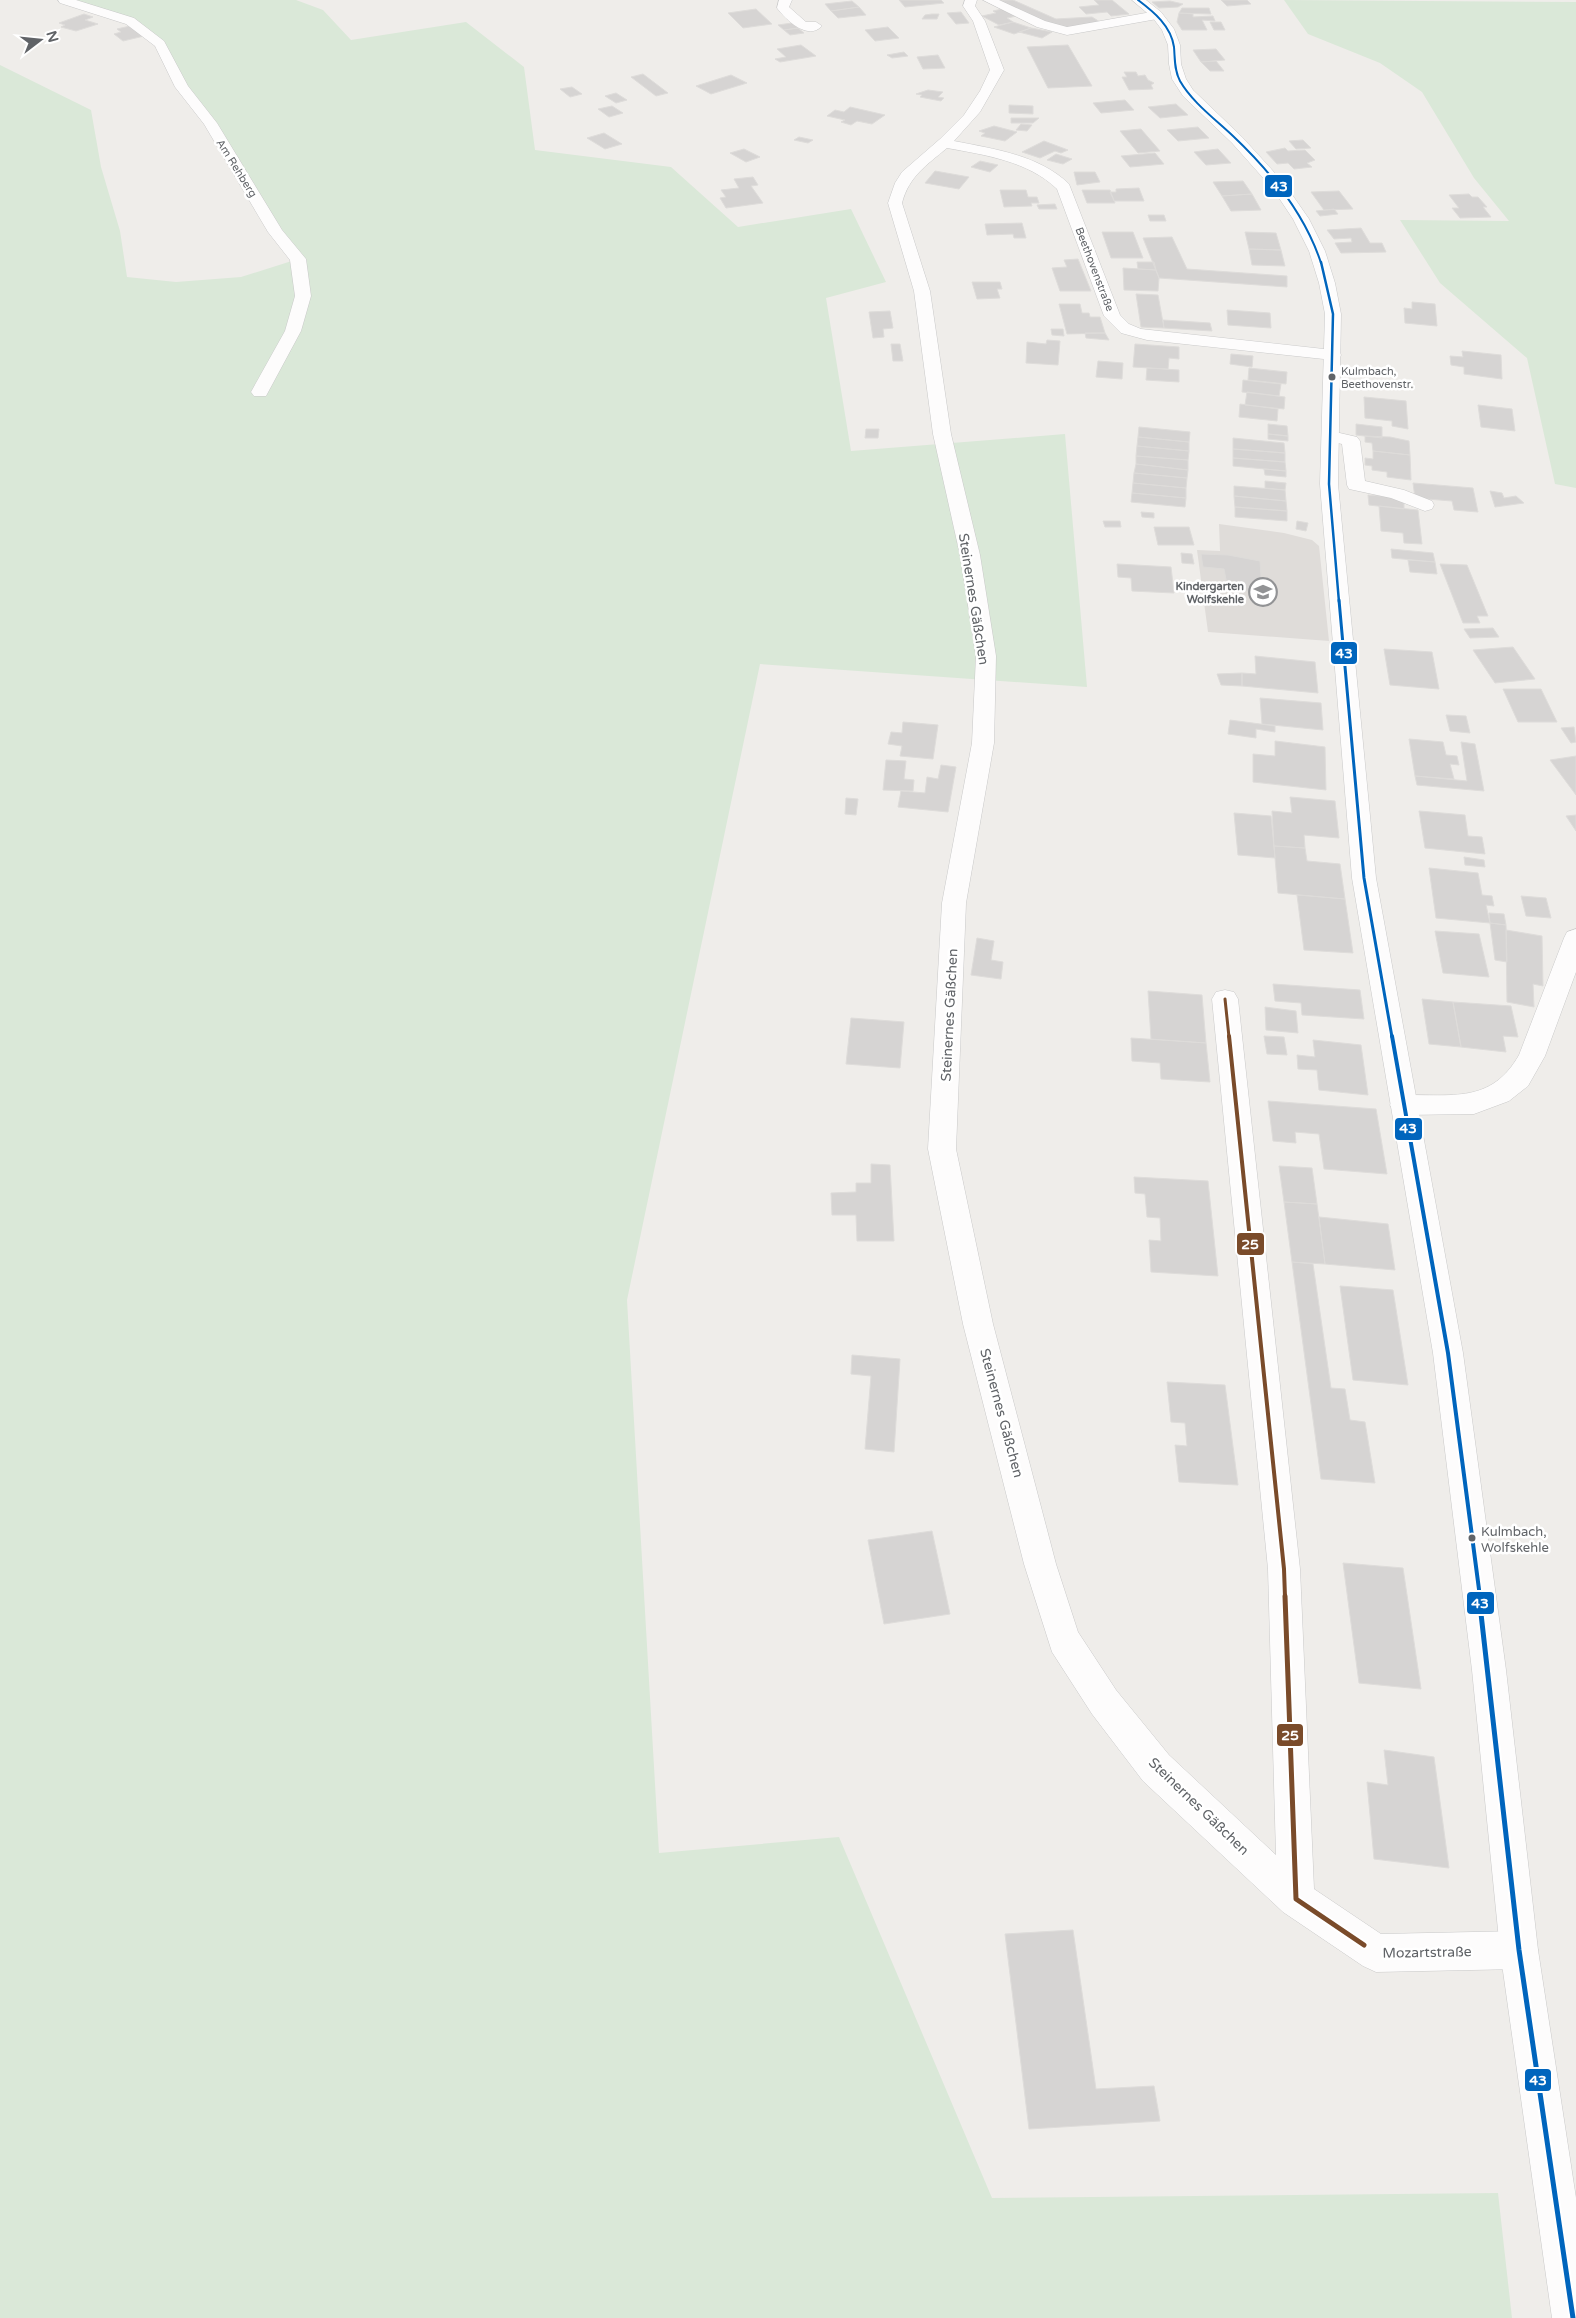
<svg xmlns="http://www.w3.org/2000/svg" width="1576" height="2318" font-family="'Varela Round',sans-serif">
<rect width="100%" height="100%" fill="#efedea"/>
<!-- education -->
<path fill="#dfdcd9" d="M1219 524 1284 533 1312 540 1319 546 1329 641 1208 632 1197 550 1220 551Z"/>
<!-- green -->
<path fill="#dae8d8" d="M64 0H296L323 10 351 40 466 22 524 67 535 150 671 167 738 227 851 209 886 282 826 298 851 451 1065 434 1087 687 760 664 627 1300 659 1853 839 1837 992 2198 1498 2193 1512 2318H0V65L91 110 101 167 120 231 127 277 176 282 241 277 298 259 160 44 130 21Z
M1284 0 1576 2V488L1555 484 1527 358 1440 283 1400 220 1509 221 1474 178 1422 92 1380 63 1308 34Z"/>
<!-- building -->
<path fill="#d6d4d3" stroke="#dedcda" d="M899 0H941L944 3 905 7Z
M996 0H1013L1056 19 1092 17 1100 22 1067 29 1045 23Z
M1094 0H1112L1129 14 1111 16 1107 12 1086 14 1079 7 1099 5Z
M1221 0H1247L1251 4 1227 6Z
M852 1 859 7 831 11 825 4Z
M1170 1 1183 4 1178 7 1159 8 1152 2Z
M859 7 866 15 838 18 831 11Z
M1182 8H1209L1211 14 1179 13Z
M756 9 772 24 743 28 728 13Z
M1002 9 1017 16 1007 18 1013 22 999 25 982 16 996 13 993 11Z
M961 12 969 23 956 24 947 13Z
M1179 13 1193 14V17L1213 16 1215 21 1202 20 1207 30H1182L1177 22Z
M84 14 93 17 85 20 98 24 76 31 61 27 65 25 59 23Z
M932 14H939L937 19H922L925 15Z
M1013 22 1031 28 1014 34 994 27Z
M1210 22H1221L1225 30H1214Z
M792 23 798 28 784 30 778 25Z
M130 26 144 36 123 41 114 34 121 32 117 29Z
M888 27 899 38 875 41 865 30Z
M798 28 804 33 790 35 784 30Z
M1031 28 1052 32 1042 38 1019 32Z
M801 45 816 56 780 62 775 59 786 57 777 49Z
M1068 45 1092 86 1048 88 1027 47Z
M1216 49 1225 60 1201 62 1193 50Z
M904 52 908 56 892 58 887 55Z
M938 55 945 68 923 69 917 57Z
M1216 61 1224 71H1210L1201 62Z
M1124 72H1136L1138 76 1145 75 1148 80 1154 83 1151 85 1153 89 1129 90 1122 77H1127Z
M643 74 668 93 656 96 631 77Z
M731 75 747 83 711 94 696 86Z
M572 87 582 94 570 97 560 89Z
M928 90 943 92 938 97 944 98 941 101 920 97 922 95 916 94Z
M616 93 627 100 616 103 605 96Z
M1125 100 1134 110 1101 113 1093 103Z
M1176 104 1188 115 1160 118 1148 107Z
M1009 105 1033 106V114L1009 113Z
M612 106 623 113 609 117 598 109Z
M850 107 885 115 872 124 857 121 851 125 841 122 845 120 827 116 835 110 844 112Z
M1011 118H1039L1033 123H1011Z
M1021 124 1032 125 1027 131 1016 130Z
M994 126 1017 132 1005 141 981 136 985 133 979 131Z
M1198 127 1209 138 1178 141 1167 130Z
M1141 129 1160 151 1138 153 1120 131Z
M604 133 622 144 605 149 587 138Z
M799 137 813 140 808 143 794 140Z
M1303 140 1311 148 1296 149 1289 141Z
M1044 141 1068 150 1061 153 1055 151 1040 158 1022 152Z
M1285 148 1288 151 1305 150 1315 160 1307 163 1312 167 1294 169 1288 163 1277 164 1266 152Z
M744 149 760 157 746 162 730 153Z
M1218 149 1231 163 1206 165 1194 152Z
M1155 153 1164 164 1130 167 1121 156Z
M1056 154 1072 159 1063 164 1047 160Z
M980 161 998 165 990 172 971 167Z
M935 171 969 177 959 189 925 183Z
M1074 172H1095L1100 182 1077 185Z
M753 177 758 185 751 186 763 203 726 208 720 198 726 197 721 190 739 188 734 179Z
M1243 181 1252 194 1222 196 1213 182Z
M1139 188 1144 201H1114L1110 192H1116V189Z
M1000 190H1026L1028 197H1037L1039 203H1031L1032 206 1004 207Z
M1082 190H1110L1115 203H1087Z
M1339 191 1353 209 1324 210 1311 192Z
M1252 194 1261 210 1231 211 1222 196Z
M1469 194 1472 197H1478L1487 207H1483L1491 217 1460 218 1452 208H1459L1449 195Z
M1055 204 1057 209H1039L1037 205Z
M1334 209 1338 214 1320 216 1316 211Z
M1148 215H1164L1166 221H1150Z
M1022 223 1026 238H1014L1013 234 987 235 985 224Z
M1361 228 1370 243H1382L1386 252 1341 253 1335 243 1352 242 1351 238 1334 239 1327 230Z
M1102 232H1133L1143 258H1111Z
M1245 232 1276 233 1281 250 1249 249Z
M1172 237 1187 269 1287 276V287L1159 278 1143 238Z
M1249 249 1281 250 1285 266 1252 265Z
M1078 259 1091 291H1060L1052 268 1067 267 1064 260Z
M1137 262H1154L1156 270 1138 269Z
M1123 268 1156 270 1159 278 1158 291 1124 290Z
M972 282H1000L1002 289H997L1000 298 977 299Z
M1136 294 1158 295 1164 328 1141 327Z
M1412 302 1435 304 1437 326 1405 323 1404 308 1412 309Z
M1059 304H1080L1082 313H1089L1090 317H1100L1105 333 1067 334Z
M1227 310 1270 313 1271 328 1228 325Z
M890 311 893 328 883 329 884 337 873 338 869 312Z
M1163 320 1210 323 1212 331 1164 328Z
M1051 329H1063L1064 336 1052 335Z
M1085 333H1105L1109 340 1086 338Z
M1047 340 1060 341 1058 365 1026 363 1027 342 1046 344Z
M891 344H900L903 361H893Z
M1135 344 1179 347V359L1169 358 1168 369 1133 367Z
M1462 351 1501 355 1502 379 1464 374V367L1451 365 1450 356 1463 357Z
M1231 354 1253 356 1252 367 1230 364Z
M1098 361 1123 363 1122 379 1096 377Z
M1147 368 1179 370V382L1146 380Z
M1249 368 1287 372 1286 384 1248 380Z
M1243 380 1281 384 1279 396 1242 392Z
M1247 392 1285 397 1284 409 1245 405Z
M1364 397 1406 401 1408 429 1392 426V421L1365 418Z
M1240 404 1278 409 1277 421 1239 417Z
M1478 405 1512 409 1515 431 1481 427Z
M1268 424 1287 426 1288 436 1268 434Z
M1356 424 1382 427V438L1356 435Z
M1139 427 1190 432 1189 442 1138 437Z
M866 429H879L878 438H865Z
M1268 434 1288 436V441L1268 439Z
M1365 436 1390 437 1409 441 1410 455 1373 451 1372 443 1365 442Z
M1138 437 1189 442V451L1137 446Z
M1233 438 1284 443 1285 453 1233 449Z
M1137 446 1189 451 1188 460 1136 456Z
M1233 449 1285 453V462L1233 458Z
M1373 451 1410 455 1411 480 1387 477V472L1372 470V466L1365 465V458L1373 459Z
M1136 456 1188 460V470L1136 464Z
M1233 458 1285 462 1286 471 1233 466Z
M1136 464 1188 470 1187 478 1134 473Z
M1264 469 1286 471V477L1265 475Z
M1134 473 1187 478 1186 488 1133 483Z
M1265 481 1286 483 1285 490 1265 488Z
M1133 483 1186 488V498L1132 493Z
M1413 483 1473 488 1478 512 1454 510 1452 501 1415 498Z
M1234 486 1285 490 1286 501 1234 496Z
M1490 491 1502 493 1504 498 1516 496 1524 503 1495 507Z
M1132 493 1186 498 1185 507 1131 502Z
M1368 495 1404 498V509L1369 505Z
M1234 496 1286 501 1287 511 1235 507Z
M1379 506 1418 510 1422 544 1404 543 1403 533 1381 531Z
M1235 507 1287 511V521L1235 517Z
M1141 512 1154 513V518L1142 517Z
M1103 521H1120L1121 527H1105Z
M1297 521 1308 523 1306 531 1296 529Z
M1154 527H1189L1194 545H1158Z
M1391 549 1433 553 1435 562 1392 558Z
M1181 553 1192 554 1194 564 1182 563Z
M1201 554 1228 555 1260 561 1262 592 1228 590 1224 569 1203 567Z
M1408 560 1435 562 1437 574 1410 572Z
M1117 564 1171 567 1174 593 1132 591 1131 578 1118 577Z
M1440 564 1467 565 1488 616H1477L1480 623H1463Z
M1493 628 1499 637 1470 638 1464 629Z
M1513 647 1535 679 1495 683 1473 650Z
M1384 649 1432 652 1439 689 1390 685Z
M1255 656 1315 662 1318 693 1242 686V673L1256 674Z
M1242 673V686L1221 685 1217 674Z
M1503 689H1541L1557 722H1518Z
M1260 698 1321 703 1323 730 1262 724Z
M1446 715 1466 716 1470 733 1450 731Z
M1230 720 1275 726V732L1256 729V738L1228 734Z
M903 722 938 725 933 759 900 756 902 746 888 744 891 732 902 733Z
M1574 727 1576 742 1571 743 1561 728Z
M1409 739 1443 742 1446 755 1457 756 1459 765 1450 764 1454 779 1415 776Z
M1275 741 1325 747 1326 790 1253 782V754L1275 756Z
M1461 742 1475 744 1484 791 1417 785 1415 776 1467 781Z
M1576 756V795L1550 760Z
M886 760 906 761 904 779 914 780 913 791 883 790Z
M941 765 956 767 948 812 898 807 901 791 925 793 927 777 938 779Z
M1290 797 1335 801 1339 838 1304 835 1305 848 1274 846 1272 811 1292 813Z
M846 798 858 799 856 815 845 814Z
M1419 811 1465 815 1468 836 1482 837 1485 854 1425 848Z
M1234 813 1271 816 1275 858 1238 855Z
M1576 815V831L1566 816Z
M1274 846 1305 848 1307 861 1340 864 1345 899 1278 893Z
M1464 857 1484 860 1485 867 1465 865Z
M1429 868 1478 873 1482 895 1492 896 1494 906 1486 905 1490 923 1436 918Z
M1297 895 1345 899 1353 953 1304 950Z
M1521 896 1546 898 1551 918 1526 916Z
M1489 913 1504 914 1506 925 1490 923Z
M1490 923 1506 925 1507 962 1495 960Z
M1506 930 1542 936 1543 986 1533 984 1534 1007 1507 1002Z
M1435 931 1479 934 1489 977 1443 973Z
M977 938 994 941 991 960 1003 962 1001 979 971 975Z
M1273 984 1360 990 1364 1019 1302 1015 1301 1003 1275 1001Z
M1148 991 1202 995 1206 1043 1151 1039Z
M1422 999 1453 1002 1461 1047 1429 1044Z
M1453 1002 1511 1006 1518 1037 1503 1036 1506 1052 1461 1047Z
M1265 1007 1296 1011 1298 1033 1266 1030Z
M851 1018 904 1022 900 1068 846 1064Z
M1264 1036 1284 1037 1287 1055 1267 1054Z
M1131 1038 1206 1043 1210 1082 1161 1079 1160 1063 1132 1061Z
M1313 1040 1361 1045 1368 1095 1319 1090 1317 1070 1298 1069 1297 1055 1315 1057Z
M1268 1101 1376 1109 1387 1174 1324 1169 1319 1134 1295 1132 1296 1143 1273 1141Z
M871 1164 890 1165 894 1241H857L856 1215H832L831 1193 856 1192V1183H871Z
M1279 1166 1312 1168 1317 1204 1284 1202Z
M1134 1177 1208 1181 1218 1276 1151 1272 1149 1240 1161 1241 1160 1218 1147 1217 1145 1194 1135 1193Z
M1284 1202 1317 1204 1325 1264 1292 1262Z
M1319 1217 1388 1224 1395 1270 1325 1264Z
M1292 1262 1313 1264 1331 1388 1345 1389 1350 1420 1365 1422 1375 1483 1321 1479Z
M1340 1286 1393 1290 1408 1385 1353 1380Z
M852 1355 900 1359 894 1452 865 1449 871 1376 851 1374Z
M1167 1382 1225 1385 1238 1485 1179 1482 1175 1445 1187 1446 1185 1423 1171 1422Z
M932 1531 950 1614 884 1624 868 1540Z
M1343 1563 1403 1568 1421 1689 1359 1683Z
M1384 1750 1434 1757 1449 1868 1374 1859 1367 1782 1388 1785Z
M1073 1930 1096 2089 1154 2086 1160 2121 1029 2129 1005 1934Z"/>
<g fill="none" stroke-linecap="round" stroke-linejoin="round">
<defs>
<path id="minor" d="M58 0H76L134 18 164 41 188 86 217 123 282 230 306 259 311 296 301 331 266 396H254L251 392 285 331 295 296 290 260 268 232 204 124 175 87 155 46 126 24 60 3Z
M779 0H792L789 7 806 22H816L822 26C808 41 786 20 777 8Z
M965 0H977L975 6 985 21 1004 70 980 112 954 141C994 149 1039 155 1069 184L1120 315 1129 324 1141 329 1333 350 1339 351 1341 355 1339 359 1333 360 1147 340 1121 333 1104 316 1057 189C1028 161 985 155 947 148 927 165 909 176 902 203L930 291 951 434 980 555 996 656 994 743 966 903 956 1149 993 1324 1056 1564 1078 1632 1116 1690 1169 1755 1276 1855 1268 1569 1212 999 1216 992 1225 990 1234 992 1238 999 1300 1569 1314 1889 1381 1934 1519 1931 1532 1937 1538 1950 1532 1963 1519 1969 1376 1972 1363 1966 1283 1912 1143 1781 1092 1714 1052 1652 1024 1564 963 1324 928 1149 942 903 972 743 976 656 960 555 933 434 914 291 888 203 895 183 902 172 940 139 964 115 980 91 990 70 973 21 963 6Z
M983 0H999L1045 21 1067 27 1157 11 1163 15 1157 19 1067 35 1037 27Z
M1331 431 1357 437 1360 441 1365 481 1404 490 1432 501 1434 505 1432 509 1425 511 1391 498 1349 489 1347 485 1342 444 1325 440 1322 436 1325 432Z
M1576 929V972L1545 1056 1528 1086 1509 1101 1474 1114 1403 1115 1394 1112 1390 1105 1394 1098 1403 1095C1452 1094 1491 1104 1519 1055L1564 938 1567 932Z"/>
<path id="tertiary" d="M1132 0H1146L1161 12 1174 29 1180 45 1181 64 1186 79 1193 90 1242 137 1284 183 1309 219 1325 251 1335 283 1341 314 1338 484 1376 878 1463 1353 1506 1670 1538 1950 1576 2198V2318H1552L1500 1950 1472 1670 1433 1353 1352 878 1320 484 1325 314 1319 283 1309 251 1293 219 1273 189 1232 143 1183 96 1172 79 1169 64 1168 45 1162 30 1153 18Z"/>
</defs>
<!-- minor casing -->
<use href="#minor" stroke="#c9c9c9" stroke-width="1"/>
<!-- tertiary casing -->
<use href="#tertiary" stroke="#c9c9c9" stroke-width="1"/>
<!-- minor -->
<use href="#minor" fill="#fdfcfc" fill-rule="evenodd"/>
<!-- tertiary -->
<use href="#tertiary" fill="#fdfcfc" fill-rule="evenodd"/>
<defs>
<path id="bus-1-far4" d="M1138 0C1154 12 1171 26 1174 47 1175 58 1174 70 1180 81 1192 102 1215 119 1233 136 1270 171 1305 214 1321 263"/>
<path id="bus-1-far3" d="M1321 262 1333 314 1329 484 1339 602"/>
<path id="bus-1-far2" d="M1339 600 1364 878 1392 1037"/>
<path id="bus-1-far1" d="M1392 1036 1448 1353 1480 1597"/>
<path id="bus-1" d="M1479 1596 1519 1950 1573 2318"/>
<path id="bus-2-far2" d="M1225 999 1229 1037"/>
<path id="bus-2-far1" d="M1229 1036 1284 1569 1285 1597"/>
<path id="bus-2" d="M1285 1596 1296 1899 1364 1945"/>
</defs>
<!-- bus-1-far4 casing -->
<use href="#bus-1-far4" stroke="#fff" stroke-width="4"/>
<!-- bus-1-far3 casing -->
<use href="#bus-1-far3" stroke="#fff" stroke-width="5"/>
<!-- bus-1-far2 casing -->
<use href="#bus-1-far2" stroke="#fff" stroke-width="6"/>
<!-- bus-1-far1 casing -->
<use href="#bus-1-far1" stroke="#fff" stroke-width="8"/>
<!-- bus-1 casing -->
<use href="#bus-1" stroke="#fff" stroke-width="9"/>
<!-- bus-2-far2 casing -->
<use href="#bus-2-far2" stroke="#fff" stroke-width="6"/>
<!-- bus-2-far1 casing -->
<use href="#bus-2-far1" stroke="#fff" stroke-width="8"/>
<!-- bus-2 casing -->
<use href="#bus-2" stroke="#fff" stroke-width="9"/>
<!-- bus-1-far4 -->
<use href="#bus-1-far4" stroke="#0065bd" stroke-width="2"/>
<!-- bus-1-far3 -->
<use href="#bus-1-far3" stroke="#0065bd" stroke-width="2.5"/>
<!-- bus-1-far2 -->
<use href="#bus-1-far2" stroke="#0065bd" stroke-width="3"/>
<!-- bus-1-far1 -->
<use href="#bus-1-far1" stroke="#0065bd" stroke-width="4"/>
<!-- bus-1 -->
<use href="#bus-1" stroke="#0065bd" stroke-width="5"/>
<!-- bus-2-far2 -->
<use href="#bus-2-far2" stroke="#7a4b2a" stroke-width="3"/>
<!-- bus-2-far1 -->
<use href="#bus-2-far1" stroke="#7a4b2a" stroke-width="4"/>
<!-- bus-2 -->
<use href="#bus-2" stroke="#7a4b2a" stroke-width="5"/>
</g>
<!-- icons -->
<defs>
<symbol id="school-ring" viewBox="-11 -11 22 22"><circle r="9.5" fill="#fff" stroke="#929395" stroke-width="1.5"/><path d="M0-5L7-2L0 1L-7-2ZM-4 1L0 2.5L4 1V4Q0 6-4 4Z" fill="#929395"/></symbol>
</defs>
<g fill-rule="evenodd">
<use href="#school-ring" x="1247" y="576" width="32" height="32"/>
</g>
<!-- markers -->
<g fill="#606367" stroke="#fff" stroke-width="2">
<circle cx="1332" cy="377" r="4.5"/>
<circle cx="1472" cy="1538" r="4.5"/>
</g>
<g text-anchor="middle" stroke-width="5" stroke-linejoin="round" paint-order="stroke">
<!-- far-street labels -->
<g font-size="11" fill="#606367" stroke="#fff">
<text transform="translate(237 168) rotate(58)" y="4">Am Rehberg</text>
<text transform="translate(1095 269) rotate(69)" y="4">Beethovenstraße</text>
</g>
<!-- far-bus labels -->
<g font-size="11" fill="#606367" stroke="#fff" text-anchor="start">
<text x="1341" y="375">Kulmbach,<tspan x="1341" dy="13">Beethovenstr.</tspan></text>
</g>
<!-- far-poi labels -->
<g font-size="11" font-weight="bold" fill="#606367" stroke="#fff" text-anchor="end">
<text x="1244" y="590">Kindergarten<tspan x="1244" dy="13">Wolfskehle</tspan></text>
</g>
<!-- bus labels -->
<g font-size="13" fill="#606367" stroke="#fff" text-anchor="start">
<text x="1481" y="1536">Kulmbach,<tspan x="1481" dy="16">Wolfskehle</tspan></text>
</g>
<!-- street labels -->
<g font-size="14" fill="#606367" stroke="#fff">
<text transform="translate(974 599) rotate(81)" y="5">Steinernes Gäßchen</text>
<text transform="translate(949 1015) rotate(-87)" y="5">Steinernes Gäßchen</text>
<text transform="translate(1002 1413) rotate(75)" y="5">Steinernes Gäßchen</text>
<text transform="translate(1199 1806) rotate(44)" y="5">Steinernes Gäßchen</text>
<text transform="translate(1427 1952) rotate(-1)" y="5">Mozartstraße</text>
</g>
</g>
<g stroke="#fff" stroke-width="2">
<rect x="1264" y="174" width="29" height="24" rx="5" fill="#0065bd"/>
<rect x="1330" y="641" width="28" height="24" rx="5" fill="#0065bd"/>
<rect x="1394" y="1117" width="29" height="24" rx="5" fill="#0065bd"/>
<rect x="1236" y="1232" width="29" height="24" rx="5" fill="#7a4b2a"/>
<rect x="1466" y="1591" width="29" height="24" rx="5" fill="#0065bd"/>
<rect x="1276" y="1723" width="28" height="24" rx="5" fill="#7a4b2a"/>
<rect x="1524" y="2068" width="28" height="24" rx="5" fill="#0065bd"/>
</g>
<g font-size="14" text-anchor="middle" font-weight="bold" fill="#fff">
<text x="1279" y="191">43</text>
<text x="1344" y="658">43</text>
<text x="1408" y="1133">43</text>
<text x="1250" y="1249">25</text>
<text x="1480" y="1608">43</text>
<text x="1290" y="1740">25</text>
<text x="1538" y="2085">43</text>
</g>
<!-- north arrow -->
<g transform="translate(40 40) rotate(74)" stroke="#ffffff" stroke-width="4" paint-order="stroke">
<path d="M0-4L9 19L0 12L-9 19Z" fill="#606367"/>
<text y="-8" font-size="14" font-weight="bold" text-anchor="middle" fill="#606367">N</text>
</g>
</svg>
